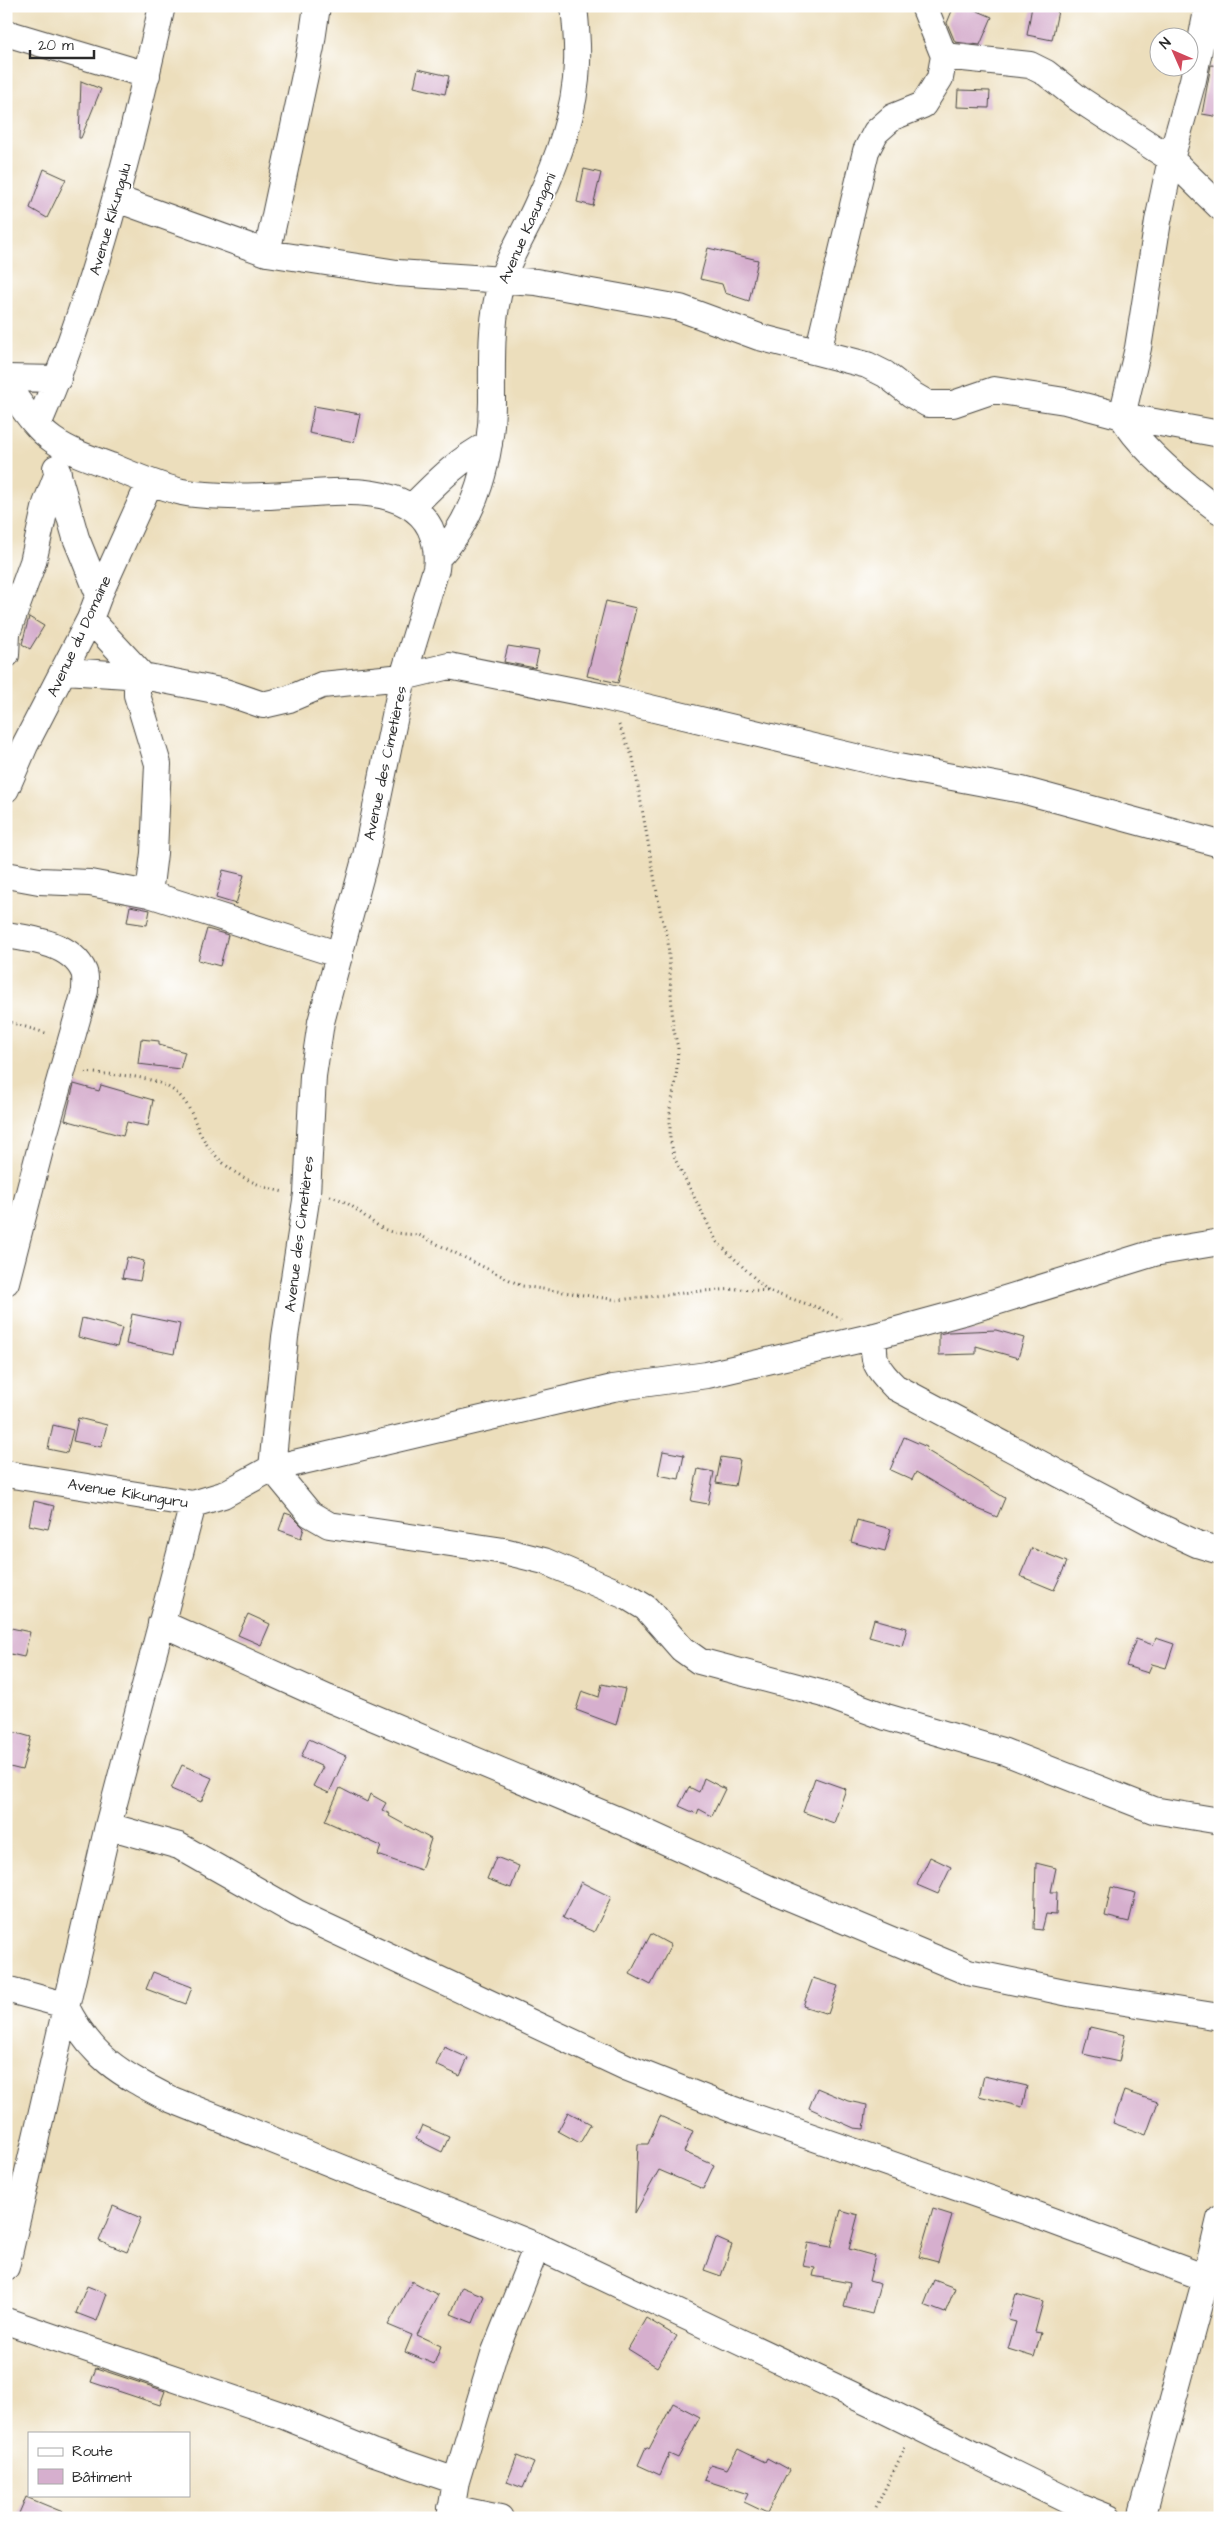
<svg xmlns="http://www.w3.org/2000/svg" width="1226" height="2524" font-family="'Architects Daughter',sans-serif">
<rect width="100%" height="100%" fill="#fff"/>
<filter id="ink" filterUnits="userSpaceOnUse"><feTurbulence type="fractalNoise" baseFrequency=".02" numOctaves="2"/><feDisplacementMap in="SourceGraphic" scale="10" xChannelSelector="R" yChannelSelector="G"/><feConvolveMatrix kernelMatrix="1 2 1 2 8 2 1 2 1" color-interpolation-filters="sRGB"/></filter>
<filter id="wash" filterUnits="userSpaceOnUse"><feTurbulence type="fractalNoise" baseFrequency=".0096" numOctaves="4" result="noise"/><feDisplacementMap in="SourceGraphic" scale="20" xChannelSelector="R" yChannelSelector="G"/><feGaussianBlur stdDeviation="1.12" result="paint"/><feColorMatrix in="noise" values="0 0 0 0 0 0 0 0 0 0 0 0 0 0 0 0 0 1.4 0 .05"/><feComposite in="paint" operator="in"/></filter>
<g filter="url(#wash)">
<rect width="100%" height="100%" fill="#ecdebc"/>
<g id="blocks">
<!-- building -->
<path fill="#d6afce" d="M954 6H966L992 17 980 45 955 42 947 23Z
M1032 6H1059L1052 40 1027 35Z
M1211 65 1220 66V117L1202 114Z
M418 69 449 76 445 94 414 87Z
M81 81 101 89 81 138H79Z
M958 90 990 91 989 108 957 107Z
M44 169 66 179 47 218 30 208Z
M584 169 601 173 593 206 577 202Z
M708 248 758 260 749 301 725 293 722 284 700 279Z
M314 406 360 414 354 442 309 433Z
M606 601 636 608 618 683 587 676Z
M29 617 44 626 30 649 22 644Z
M508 646 539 651 535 668 504 662Z
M223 870 244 875 236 904 216 898Z
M130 906 150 910 147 925 127 922Z
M207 929 228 935 220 966 198 960Z
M141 1039 159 1041V1045L185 1052 180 1069 138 1064Z
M74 1084 99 1091 101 1085 153 1100 148 1126 127 1122 123 1136 65 1120Z
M127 1257 144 1261 140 1281 122 1278Z
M132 1314 180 1324 174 1354 126 1344Z
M82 1318 122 1328 117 1347 78 1337Z
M996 1330 1024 1338 1018 1358 976 1346V1354L939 1355V1334L948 1332Z
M78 1418 107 1425 101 1447 73 1441Z
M53 1425 73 1430 67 1453 48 1449Z
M904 1437 927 1447 926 1450 1005 1498 997 1517 978 1509 916 1472 912 1480 890 1470Z
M663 1451 684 1455 679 1479 658 1475Z
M721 1457 740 1460 735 1486 716 1483Z
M698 1469 714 1472 708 1504 691 1501Z
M34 1501 54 1506 48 1529 29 1525Z
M285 1513 291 1515 304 1528 301 1538 279 1530Z
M857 1520 891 1529 885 1551 851 1542Z
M1032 1548 1067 1562 1054 1590 1020 1576Z
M248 1614 270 1624 261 1645 238 1635Z
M874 1619 907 1628 902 1646 869 1637Z
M11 1628 30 1632 24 1657 6 1653Z
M1156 1638 1174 1644 1166 1668 1152 1664 1148 1673 1126 1666 1136 1639 1153 1645Z
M602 1684 625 1689 616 1725 576 1710 582 1691 599 1697Z
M6 1730 31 1737 22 1770 6 1766Z
M309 1739 346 1756 329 1793 313 1786 323 1767 301 1757Z
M182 1765 212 1778 201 1802 171 1789Z
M704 1778 725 1789 712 1816 699 1809 697 1814 679 1806 689 1787 699 1792Z
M815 1778 846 1789 834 1823 803 1812Z
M340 1788 367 1802 370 1794 386 1803 382 1810 390 1814 389 1816 431 1839 421 1870 378 1855 381 1846 325 1821Z
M496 1857 519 1866 511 1888 487 1879Z
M930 1857 951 1867 938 1894 917 1885Z
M1036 1863 1056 1868 1051 1892H1057L1056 1915 1046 1914 1042 1930 1034 1929Z
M581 1882 611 1897 594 1932 563 1918Z
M1111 1887 1136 1893 1129 1922 1105 1916Z
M651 1934 671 1945 651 1985 630 1974Z
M153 1972 192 1987 186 2004 146 1989Z
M813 1978 838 1986 828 2014 803 2006Z
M1090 2027 1125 2035 1119 2062 1083 2054Z
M444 2047 468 2058 460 2076 436 2065Z
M984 2076 1027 2086 1022 2107 979 2096Z
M817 2088 848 2101 867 2105 864 2129 854 2128 809 2108Z
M1124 2091 1158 2102 1146 2135 1113 2123Z
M568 2112 591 2124 580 2143 558 2131Z
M660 2116 693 2131 684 2152 714 2165 703 2189 659 2170 635 2213 638 2144H648Z
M422 2125 449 2137 442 2152 416 2139Z
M113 2206 141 2218 127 2252 99 2241Z
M933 2209 952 2215 938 2262 919 2257Z
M841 2210 858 2215 849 2249 875 2256 869 2281 880 2284 872 2314 844 2307 850 2283 813 2276 815 2268 803 2266 808 2243 831 2247Z
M716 2238 732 2245 721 2276 704 2270Z
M934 2280 955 2288 945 2313 924 2305Z
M412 2281 438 2295 417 2335 441 2346 434 2364 405 2352 412 2335 388 2325Z
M87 2286 107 2294 97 2321 76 2313Z
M462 2287 484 2296 473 2323 451 2314Z
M1016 2294 1043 2302 1035 2332 1041 2333 1034 2357 1008 2349 1016 2322 1008 2320Z
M646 2318 676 2336 657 2367 628 2349Z
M96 2368 165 2391 160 2405 91 2382Z
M673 2403 700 2417 678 2458 669 2454 660 2475 638 2465 646 2447 649 2449Z
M738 2449 765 2462 767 2458 789 2470 767 2513 744 2502 748 2494 704 2480 710 2464 727 2469Z
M517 2456 534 2463 523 2488 507 2482Z
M26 2497 75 2517V2518H17Z"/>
</g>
</g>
<g filter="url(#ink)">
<use href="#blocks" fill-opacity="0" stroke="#484641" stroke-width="1"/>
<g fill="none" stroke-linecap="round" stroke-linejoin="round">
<defs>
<path id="minor" d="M1208 6 1193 80 1171 159 1158 221 1138 348 1122 416C1140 449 1189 488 1220 511
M6 33 147 75
M944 56 1030 65 1046 73 1079 99 1171 159 1220 207
M117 199 267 253 397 273 536 282 680 308 759 337 867 365 885 374 911 394 928 404H953L994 390 1065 401 1122 416 1220 434
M267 253 311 47 317 6
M818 352 866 151 876 132 893 117 923 105 940 78 944 56 924 6
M6 378 58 379
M6 385C20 403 34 427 53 440 70 452 91 459 111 466 134 476 158 486 182 492 201 496 245 497 265 496 313 495 403 476 430 528 436 541 438 555 436 569L403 677 366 856 321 1022 313 1076 307 1194 285 1337 272 1468
M38 425C96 289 130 150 162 6
M56 468 76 538 99 595
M413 506C436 483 459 459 489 444
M437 558C476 518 492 456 492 401 492 361 490 319 502 280 510 254 526 230 537 205 557 161 576 112 577 63 578 44 576 25 574 6
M90 619 143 676
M6 655 7 633 33 562 46 504 58 473
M65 671 143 676 225 692 263 705 289 699 322 685 403 677 449 666 604 697 893 766 1022 790 1220 844
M143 676 137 685V695L158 764 154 853 149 894
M6 789 25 745 90 619 99 595 150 482
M6 875 39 881 90 883 149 894 340 955
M6 935C33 939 72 944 84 972 86 977 85 985 85 991L41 1146 6 1282
M875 1336C871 1361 877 1369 895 1387L1156 1525 1197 1544 1220 1551
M272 1468 310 1514 329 1525 504 1551 544 1561 628 1597 646 1608 682 1649 699 1661 824 1694 886 1717 1005 1752 1153 1810 1220 1821
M6 1474 193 1504 223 1495 272 1468 286 1465 613 1388 707 1375 875 1336 963 1312 1154 1253 1220 1242
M161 1623 327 1698 632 1826 772 1890 968 1972 1074 1994 1220 2017
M108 1826 179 1846 297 1913 628 2068 734 2110 1028 2212 1206 2278
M6 1989 65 2005C91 2058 120 2073 170 2099L537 2246 884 2410 1079 2506 1109 2518
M6 2267 108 1826 193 1504
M6 2321 284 2416 372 2452 456 2481
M451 2508 500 2518
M450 2518 456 2481 494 2354 537 2246
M1141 2518 1206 2278 1220 2219"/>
</defs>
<!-- minor casing -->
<use href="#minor" stroke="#484641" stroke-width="28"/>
<!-- path -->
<path stroke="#484641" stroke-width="3" stroke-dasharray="1 4" stroke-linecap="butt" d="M619 725 633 758 661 915 668 940 673 1026 678 1048 676 1081 670 1109V1139L675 1159 717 1242 768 1291
M6 1021 49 1034
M85 1072C115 1076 157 1073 180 1096 190 1106 194 1120 200 1133 217 1166 249 1185 284 1192
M330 1196C353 1202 364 1219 384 1229 394 1234 407 1234 419 1235L522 1286 618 1300 701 1291 738 1289 768 1291 819 1308 841 1319
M876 2507 906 2446"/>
<!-- minor -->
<use href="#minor" stroke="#fff" stroke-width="26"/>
</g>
</g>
<g text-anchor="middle" stroke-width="4" stroke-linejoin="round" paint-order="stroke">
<!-- street labels -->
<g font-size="15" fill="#2b2b2b" stroke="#fff">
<text transform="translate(110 219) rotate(-74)" y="5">Avenue Kikungulu</text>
<text transform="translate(527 228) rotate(-66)" y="5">Avenue Kasungani</text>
<text transform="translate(79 636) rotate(-65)" y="5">Avenue du Domaine</text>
<text transform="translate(385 763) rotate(-78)" y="5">Avenue des Cimetières</text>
<text transform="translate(299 1234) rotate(-83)" y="5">Avenue des Cimetières</text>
<text transform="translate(128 1493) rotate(9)" y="5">Avenue Kikunguru</text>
</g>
</g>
<!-- margin -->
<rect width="1226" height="2524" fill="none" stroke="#fff" stroke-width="25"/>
<!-- legend -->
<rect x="28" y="2432" width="162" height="65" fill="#ffffff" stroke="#aaaaaa"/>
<rect x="38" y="2448" width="25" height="8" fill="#ffffff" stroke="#aaaaaa"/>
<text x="72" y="2456" font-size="15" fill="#2b2b2b">Route</text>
<rect x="38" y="2469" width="25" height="15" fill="#d6afce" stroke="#aaaaaa"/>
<text x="72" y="2482" font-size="15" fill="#2b2b2b">Bâtiment</text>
<!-- north arrow -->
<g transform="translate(1174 52) rotate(315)"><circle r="24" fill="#ffffff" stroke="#aaaaaa"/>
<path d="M0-4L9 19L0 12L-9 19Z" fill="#d1495b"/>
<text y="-8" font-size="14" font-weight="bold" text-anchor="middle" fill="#2b2b2b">N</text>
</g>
<!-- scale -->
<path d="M30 50v8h64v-8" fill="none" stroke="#2b2b2b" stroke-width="2.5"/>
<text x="38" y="50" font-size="15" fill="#2b2b2b" stroke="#ffffff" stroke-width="4" paint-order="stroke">20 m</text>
</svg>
